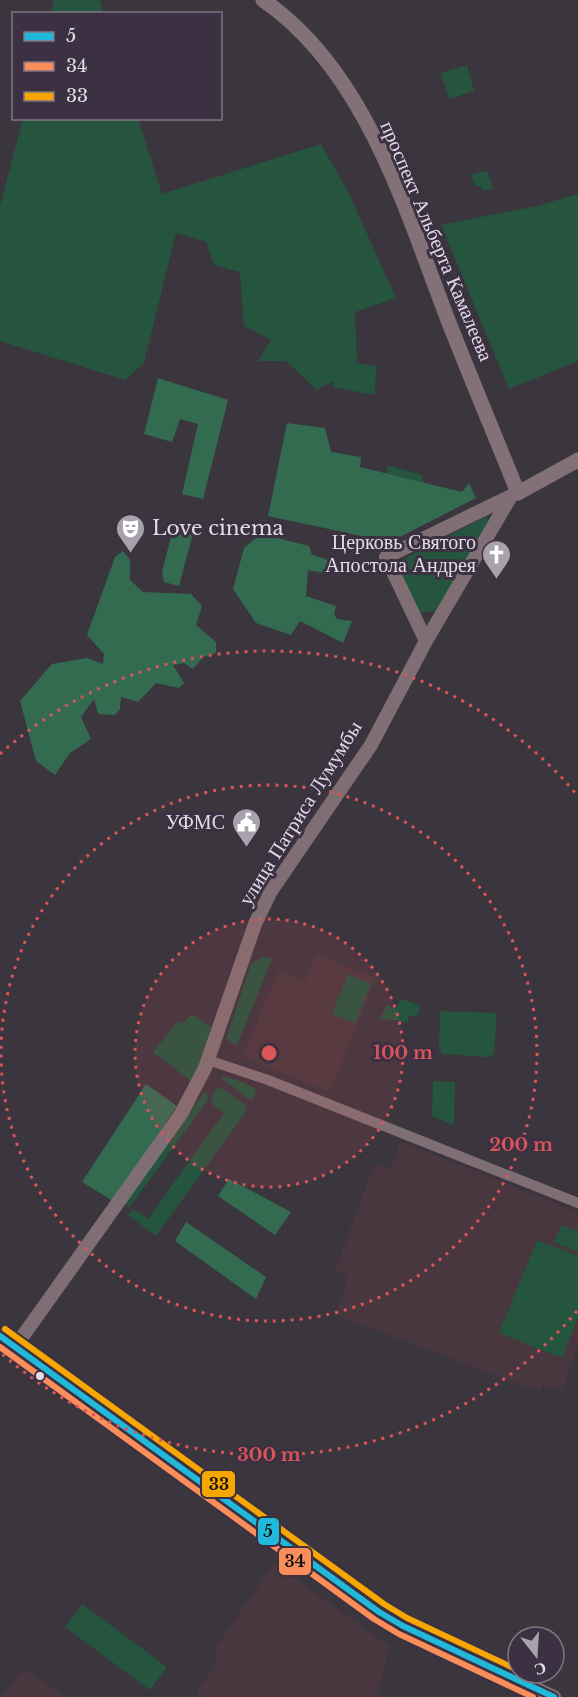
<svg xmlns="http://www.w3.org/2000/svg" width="578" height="1697" font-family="'Libre Baskerville',serif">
<rect width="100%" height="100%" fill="#3b353e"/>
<!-- education -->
<path fill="#48373e" d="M316 954 376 978 330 1092 243 1057 278 971 305 981Z
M400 1141 578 1212V1345L562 1391 543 1385 540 1392 336 1315 348 1275 335 1271 374 1164 391 1169Z
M274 1563 390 1647 380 1685 379 1697H198V1689L216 1666V1647Z
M23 1669 67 1697H1Z"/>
<!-- green -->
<path fill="#25553f" d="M54 0H100L104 13H51Z
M467 65 474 91 449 99 441 73Z
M23 119H138L162 194 321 144 350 196 396 298 355 312 357 363 376 366 375 395 333 387V381L317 390 286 361H258L271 340 244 326 240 272 214 265 206 242 176 233 144 363 125 380 0 341V206Z
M483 171 488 173 493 188 484 191 480 186H475L471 175Z
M578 194V361L509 389 441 225 537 206Z
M388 465 422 475 424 491 378 507Z
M487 516 488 523 436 611 417 613 397 566 402 560Z
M264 957 272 959 237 1045 226 1039 251 964Z
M348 974 371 984 355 1023 332 1014Z
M401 999 421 1006 417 1016H408V1022H399V1020L380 1019 387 1005 396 1008Z
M440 1011 497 1013 494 1054 489 1057 442 1054 439 1048Z
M192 1014 214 1029 195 1084 153 1052 178 1021 182 1024Z
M222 1076 243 1082 257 1090 252 1101 221 1078Z
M433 1081 455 1082 454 1125 432 1116Z
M218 1086 243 1103 246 1108 245 1113 156 1236 128 1215 133 1209 148 1219 224 1113 210 1102Z
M203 1093H206L208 1100 129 1208 125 1203Z
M561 1225 578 1231V1252L554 1242Z
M537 1240 578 1256V1317L562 1358 499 1333Z
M82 1604 167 1667 150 1690 65 1627Z"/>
<!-- forest -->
<path fill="#336b51" d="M158 378 228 400 203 499 182 494 198 424 180 419 172 442 144 434Z
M287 423 325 428 331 452 361 457 360 467 462 492 469 483 476 498 390 542 268 516Z
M173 529 193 533 179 586 164 582 162 572Z
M261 534 309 546 312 555 339 563 334 575 308 570 306 596 336 606 334 614 337 619 352 621 343 643 300 621 291 635 256 623 233 589 244 548Z
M123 551 130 560V580L143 592 191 594 202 606 196 625 216 642V653L203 657 193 669 184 663 173 665 184 683 179 688 156 683 138 702 121 697 120 709 115 715 98 714 94 699 81 717 91 739 70 753 55 775 36 761 20 701 52 664 87 658 103 664 104 654 87 635 115 557Z
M146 1084 177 1106 113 1201 82 1182Z
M229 1179 291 1212 275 1235 218 1196Z
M186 1222 266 1277 256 1299 175 1241Z"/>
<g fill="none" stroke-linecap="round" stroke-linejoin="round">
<!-- minor -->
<path stroke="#7f6f74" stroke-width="10" d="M208 1060 268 1080 578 1203"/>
<!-- tertiary -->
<path stroke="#7f6f74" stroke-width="14" d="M426 641 386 557 513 495
M0 1336 379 1612 403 1626 554 1697
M15 1347 181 1114 205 1068 255 924 271 891 371 745 426 641 511 496"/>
<!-- secondary -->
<path stroke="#827177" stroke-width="15" d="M263 0C364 69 404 205 446 315 469 374 494 433 518 493L578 460"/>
<defs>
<path id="bus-1" d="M0 1336 379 1612 403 1626 554 1697"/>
<path id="bus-2" d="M0 1347 374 1619 399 1634 533 1697"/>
<path id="bus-3" d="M5 1329 384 1604 407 1618 518 1670"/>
</defs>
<!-- bus-1 casing -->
<use href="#bus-1" stroke="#3c3142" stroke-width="10"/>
<!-- bus-2 casing -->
<use href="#bus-2" stroke="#3c3142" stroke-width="10"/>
<!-- bus-3 casing -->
<use href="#bus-3" stroke="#3c3142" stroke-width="10"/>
<!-- bus-1 -->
<use href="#bus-1" stroke="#20b9da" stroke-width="6"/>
<!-- bus-2 -->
<use href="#bus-2" stroke="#fa8e5a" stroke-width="6"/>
<!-- bus-3 -->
<use href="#bus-3" stroke="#f7a600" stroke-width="6"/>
</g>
<!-- distance rings -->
<circle cx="269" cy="1053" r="134" fill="#d95558" fill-opacity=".12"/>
<g fill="none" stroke="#d95558" stroke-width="3" stroke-dasharray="3 6">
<circle cx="269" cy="1053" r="134"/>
<circle cx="269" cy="1053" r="268"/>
<path d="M577 1311A402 402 0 0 1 0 1352M0 754A402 402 0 0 1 577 795"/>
</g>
<!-- icons -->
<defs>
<symbol id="theatre-pin" viewBox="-11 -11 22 30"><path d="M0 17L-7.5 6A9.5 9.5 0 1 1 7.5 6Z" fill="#a8a2ac" stroke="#3c3142"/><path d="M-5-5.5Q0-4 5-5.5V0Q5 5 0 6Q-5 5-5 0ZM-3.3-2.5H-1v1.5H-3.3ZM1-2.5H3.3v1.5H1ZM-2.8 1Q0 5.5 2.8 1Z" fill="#fff"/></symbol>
<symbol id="church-pin" viewBox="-11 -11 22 30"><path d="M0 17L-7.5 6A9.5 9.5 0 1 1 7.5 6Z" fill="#a8a2ac" stroke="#3c3142"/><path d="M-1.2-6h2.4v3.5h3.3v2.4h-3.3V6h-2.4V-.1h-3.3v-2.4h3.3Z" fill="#fff"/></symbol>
<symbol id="civic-pin" viewBox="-11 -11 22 30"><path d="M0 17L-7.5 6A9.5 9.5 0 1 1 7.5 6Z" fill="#a8a2ac" stroke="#3c3142"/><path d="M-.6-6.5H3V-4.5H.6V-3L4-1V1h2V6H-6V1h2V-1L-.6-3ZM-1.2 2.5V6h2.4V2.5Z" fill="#fff"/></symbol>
</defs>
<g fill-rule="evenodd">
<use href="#theatre-pin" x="114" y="512" width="33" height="45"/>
<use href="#church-pin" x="480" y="538" width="33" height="45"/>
<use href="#civic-pin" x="230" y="806" width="33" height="45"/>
</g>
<!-- markers -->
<circle fill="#e3dce7" stroke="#3c3142" stroke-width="2" cx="40" cy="1376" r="5"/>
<g text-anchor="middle" stroke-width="6" stroke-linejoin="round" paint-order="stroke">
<!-- street labels -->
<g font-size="20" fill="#e3dce7" stroke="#3c3142">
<text transform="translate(437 241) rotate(67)" y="7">проспект Альберта Камалеева</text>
<text transform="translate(300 813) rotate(-58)" y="7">улица Патриса Лумумбы</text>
</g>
<!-- poi labels -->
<g font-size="20" fill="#e3dce7" stroke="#3c3142" text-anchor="end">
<text x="152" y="535" text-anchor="start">Love cinema</text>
<text x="476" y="549">Церковь Святого<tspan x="476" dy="23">Апостола Андрея</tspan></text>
<text x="225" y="829">УФМС</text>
</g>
</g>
<circle cx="269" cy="1053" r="9" fill="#d95558" stroke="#3c3142" stroke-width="3"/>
<g font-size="18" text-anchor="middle" font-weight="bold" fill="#d95558" stroke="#3c3142" stroke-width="6" stroke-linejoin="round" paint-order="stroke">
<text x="403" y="1059">100 m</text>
<text x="521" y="1151">200 m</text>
<text x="269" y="1461">300 m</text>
</g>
<g stroke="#3c3142" stroke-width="2">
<rect x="201" y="1470" width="35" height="28" rx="6" fill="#f7a600"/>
<rect x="257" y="1517" width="23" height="29" rx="6" fill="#20b9da"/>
<rect x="278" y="1547" width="34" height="29" rx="6" fill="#fa8e5a"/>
</g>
<g font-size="16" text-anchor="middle" font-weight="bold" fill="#111">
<text x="219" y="1490">33</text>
<text x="268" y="1537">5</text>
<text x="295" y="1567">34</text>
</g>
<!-- legend -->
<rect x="12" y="12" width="210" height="108" fill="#3c3142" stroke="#7f7584" stroke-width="1.5"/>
<rect x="24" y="32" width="30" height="9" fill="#20b9da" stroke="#7f7584" stroke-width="1.5"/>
<text x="66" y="42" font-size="18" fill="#e3dce7">5</text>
<rect x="24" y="62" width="30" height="9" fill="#fa8e5a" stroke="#7f7584" stroke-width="1.5"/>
<text x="66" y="72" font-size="18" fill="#e3dce7">34</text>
<rect x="24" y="92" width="30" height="9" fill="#f7a600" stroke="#7f7584" stroke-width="1.5"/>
<text x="66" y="102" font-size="18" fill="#e3dce7">33</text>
<!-- north arrow -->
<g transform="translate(536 1655) rotate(163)"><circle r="28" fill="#3c3142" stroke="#7f7584" stroke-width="1.5"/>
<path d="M0-4.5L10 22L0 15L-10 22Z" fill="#a8a2ac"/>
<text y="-9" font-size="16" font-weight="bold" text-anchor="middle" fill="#e3dce7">С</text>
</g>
</svg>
